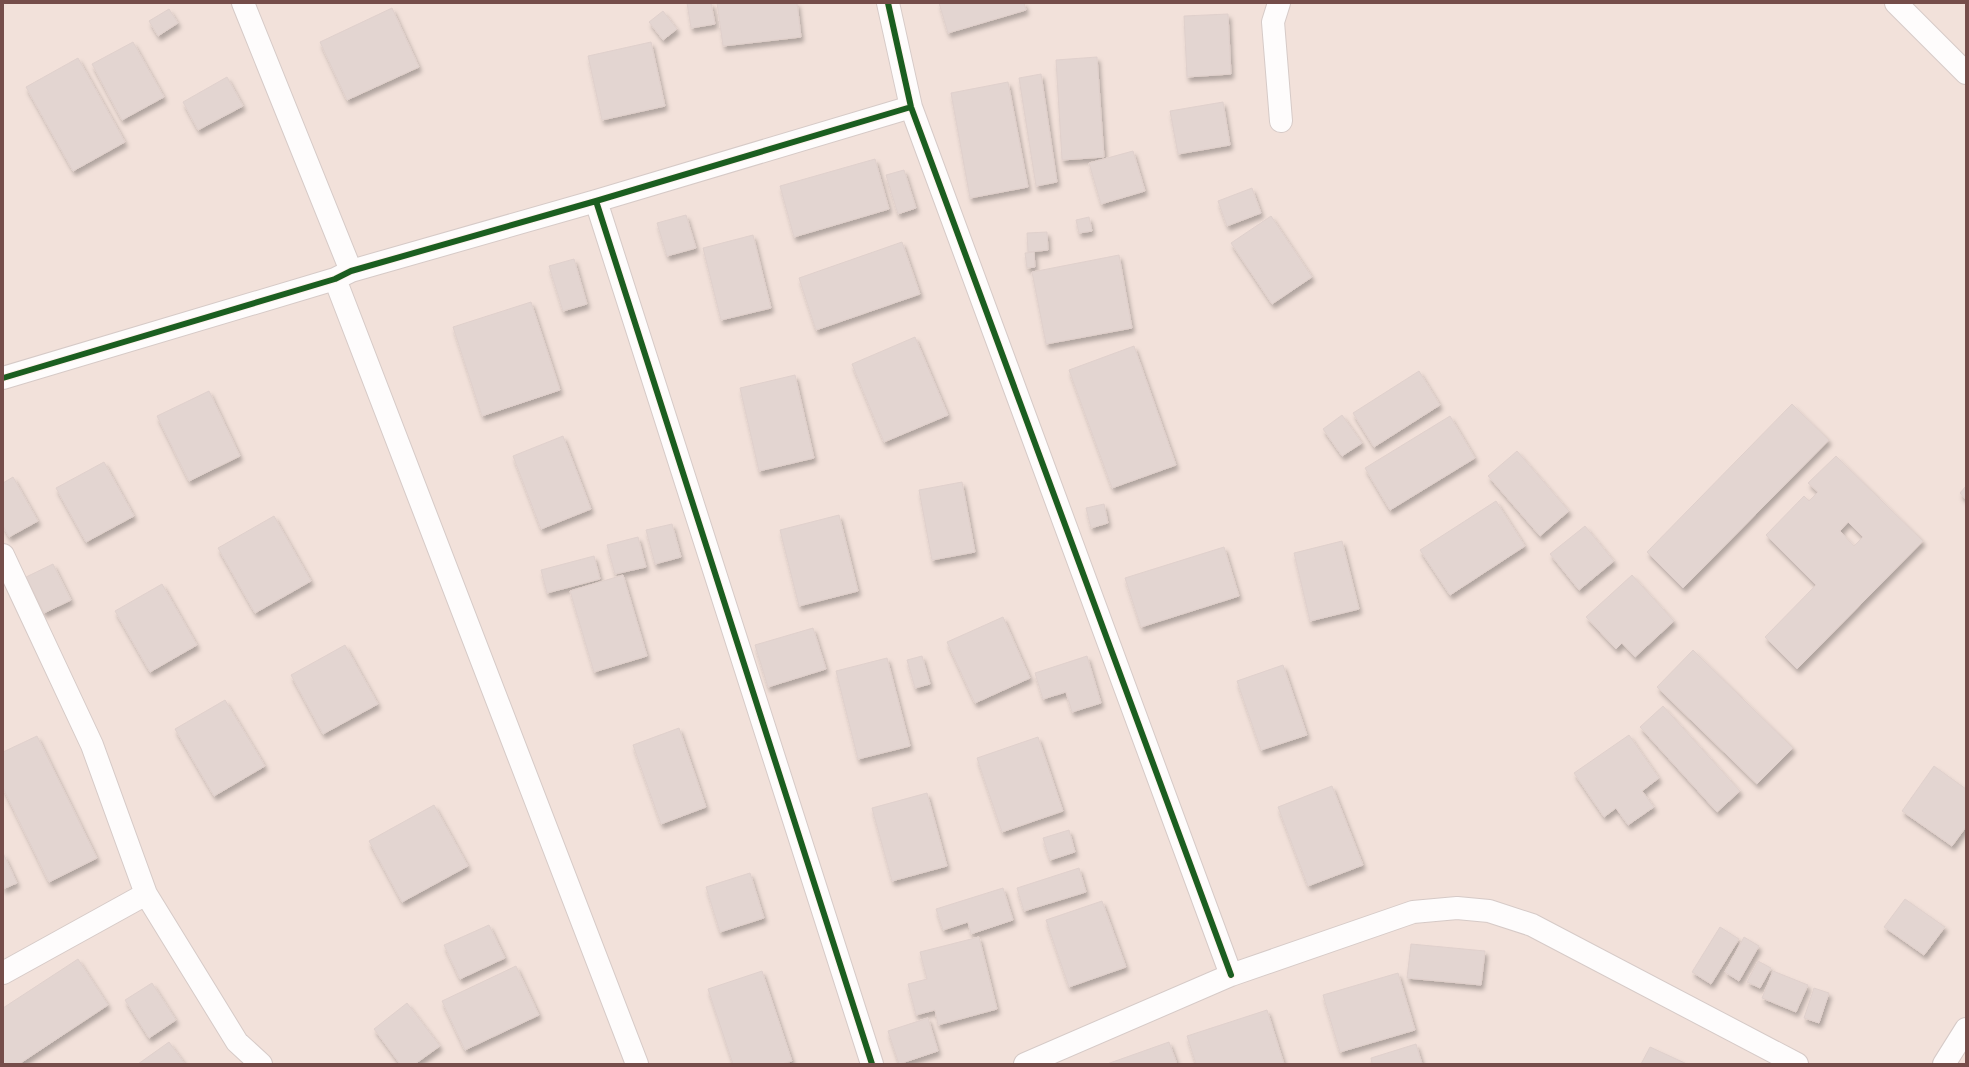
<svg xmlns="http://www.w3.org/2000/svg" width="1969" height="1067" font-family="'Public Sans',sans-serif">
<defs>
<filter id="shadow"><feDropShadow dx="2.5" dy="4.5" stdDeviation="2" flood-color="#0004"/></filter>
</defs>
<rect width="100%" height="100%" fill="#f7eeea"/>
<!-- residential -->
<path fill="#f2e1da" d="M3 3H1966V1064H3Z"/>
<!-- building -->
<path fill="#e3d5d1" stroke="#e0d0cc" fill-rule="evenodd" filter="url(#shadow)" d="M687 3H711L715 24 691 28Z
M717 3H797L801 37 723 46Z
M939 3H1024L1026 10 948 33Z
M392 8 419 67 347 100 320 42Z
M169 9 178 23 158 36 149 21Z
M663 11 677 29 663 40 649 22Z
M1228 14 1231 74 1187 77 1184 16Z
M133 42 164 97 122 120 92 64Z
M651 42 665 106 602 120 588 56Z
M1097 57 1104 157 1062 160 1056 60Z
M78 58 125 142 73 171 26 87Z
M1041 74 1057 182 1036 186 1019 78Z
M227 77 243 106 198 130 183 102Z
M1008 82 1028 187 970 198 951 93Z
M1223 102 1230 145 1178 154 1170 111Z
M1133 151 1145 191 1101 204 1089 163Z
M875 159 889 209 794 237 780 186Z
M904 170 916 208 898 214 886 175Z
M1252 188 1261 213 1227 226 1218 201Z
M686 215 696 248 667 256 657 223Z
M1271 216 1312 277 1272 304 1231 243Z
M1089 217 1092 231 1079 233 1076 220Z
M1047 232 1048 250 1028 252 1027 233Z
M753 235 771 308 721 320 703 248Z
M902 242 920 294 816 330 799 278Z
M1034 252 1035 267 1027 268 1025 253Z
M1119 255 1132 328 1046 344 1032 272Z
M574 259 587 304 563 311 549 266Z
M531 302 560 390 482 416 453 327Z
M915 337 948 415 884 442 852 364Z
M1134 346 1176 465 1112 488 1069 370Z
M1419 371 1440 405 1374 447 1353 413Z
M795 375 814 458 759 471 740 388Z
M209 391 240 456 189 481 157 416Z
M1792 404 1829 440 1683 588 1647 552Z
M1342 415 1362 443 1342 456 1323 429Z
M1450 416 1475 458 1390 510 1365 468Z
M563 436 591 509 541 529 513 456Z
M1517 451 1569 511 1540 536 1488 476Z
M1836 456 1923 541 1797 669 1765 637 1816 585 1766 535 1804 496 1809 501 1818 492 1808 483ZM1848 522 1863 537 1854 546 1840 531Z
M104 462 134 516 86 542 56 488Z
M13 477 38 521 9 537 3 526V483Z
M962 482 975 552 932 560 919 490Z
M1966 486V500L1960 493Z
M1496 501 1525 546 1450 595 1420 550Z
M1104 504 1108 523 1091 528 1086 508Z
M839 515 858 591 799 606 780 530Z
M274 516 311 581 255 613 218 548Z
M672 524 681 557 655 564 646 530Z
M1585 526 1614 561 1579 590 1550 554Z
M638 537 646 567 615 574 607 545Z
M1342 541 1359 609 1310 621 1294 553Z
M1224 547 1239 596 1141 627 1125 578Z
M594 556 600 579 547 593 541 570Z
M53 564 71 600 44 613 26 577Z
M623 575 647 656 594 672 570 591Z
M1632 575 1674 621 1635 657 1622 643 1616 649 1586 617Z
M162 584 197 645 150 672 115 611Z
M1003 617 1030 678 975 703 947 642Z
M813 628 826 669 768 687 755 645Z
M345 645 378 704 323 734 291 675Z
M1693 650 1793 748 1757 784 1657 687Z
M922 656 930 684 915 688 907 660Z
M1087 656 1101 703 1072 712 1066 692 1043 699 1035 673Z
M887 658 910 746 858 759 836 671Z
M1283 665 1307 735 1261 750 1237 681Z
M225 700 265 766 214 796 175 729Z
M1663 706 1740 791 1717 812 1640 727Z
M679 728 706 807 661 824 633 745Z
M1629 735 1659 778 1642 791 1654 807 1628 825 1616 808 1604 817 1574 773Z
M37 736 97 858 49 882 3 788V752Z
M1038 737 1063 811 1002 832 977 758Z
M1934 766 1966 789V827L1952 846 1902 811Z
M1332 786 1363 865 1308 886 1278 807Z
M927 793 947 866 892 881 872 808Z
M434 805 468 866 402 902 369 841Z
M1069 830 1075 852 1050 860 1043 838Z
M3 853 17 883 3 889Z
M1079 868 1086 892 1024 911 1017 888Z
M750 873 764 918 720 932 706 887Z
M1003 888 1013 920 971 934 968 922 943 930 936 909Z
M1905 899 1945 927 1924 955 1884 927Z
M1102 901 1126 967 1069 987 1046 920Z
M489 925 505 958 460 979 444 945Z
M1720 927 1739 939 1711 984 1692 972Z
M979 937 997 1009 938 1025 935 1010 916 1015 908 984 927 979 920 952Z
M1744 937 1759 946 1739 981 1725 972Z
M1411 944 1485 951 1481 985 1407 978Z
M78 959 108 1005 19 1064H3V1008Z
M1758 961 1771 968 1760 988 1747 982Z
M516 966 539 1015 465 1050 442 1001Z
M762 971 792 1061 782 1064H733L708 989Z
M1773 971 1808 985 1796 1012 1762 998Z
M1398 973 1415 1030 1340 1052 1323 995Z
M152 983 176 1020 149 1038 125 1000Z
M1814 988 1829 993 1819 1023 1804 1018Z
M407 1003 440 1046 415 1064H400L374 1029Z
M1267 1010 1284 1064H1196L1187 1036Z
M928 1018 938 1051 899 1064 888 1031Z
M169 1042 185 1064H138Z
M1169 1042 1177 1064H1107Z
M1416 1044 1422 1064H1372L1371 1058Z
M1650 1047 1687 1064H1641Z"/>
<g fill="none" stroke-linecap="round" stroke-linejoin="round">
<defs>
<path id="minor" d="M243 3 351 271
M888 3 911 107 1231 975
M1279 3 1273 22 1281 121
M1896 3 1966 73
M596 201 872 1064
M335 279 637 1064
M3 378 335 279 351 271 596 201 911 107
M3 555 92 745 146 894 237 1042 261 1064
M3 973 146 894
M1025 1064 1231 975 1413 912 1457 908 1489 911 1532 925 1797 1064
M1944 1064 1966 1029"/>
</defs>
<!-- minor casing -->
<use href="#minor" stroke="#d6cac7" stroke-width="24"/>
<!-- minor -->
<use href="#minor" stroke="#fefcfc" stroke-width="22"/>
<defs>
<path id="cycleway" d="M888 3 911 107 1231 975
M596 201 872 1064
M3 378 335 279 351 271 596 201 911 107"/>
</defs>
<!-- cycleway casing -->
<use href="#cycleway" stroke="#fff1eb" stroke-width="8"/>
<!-- cycleway -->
<use href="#cycleway" stroke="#1b5e20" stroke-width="6"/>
</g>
<!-- border -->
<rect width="1969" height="1067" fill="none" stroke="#754d4a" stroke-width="8"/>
</svg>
